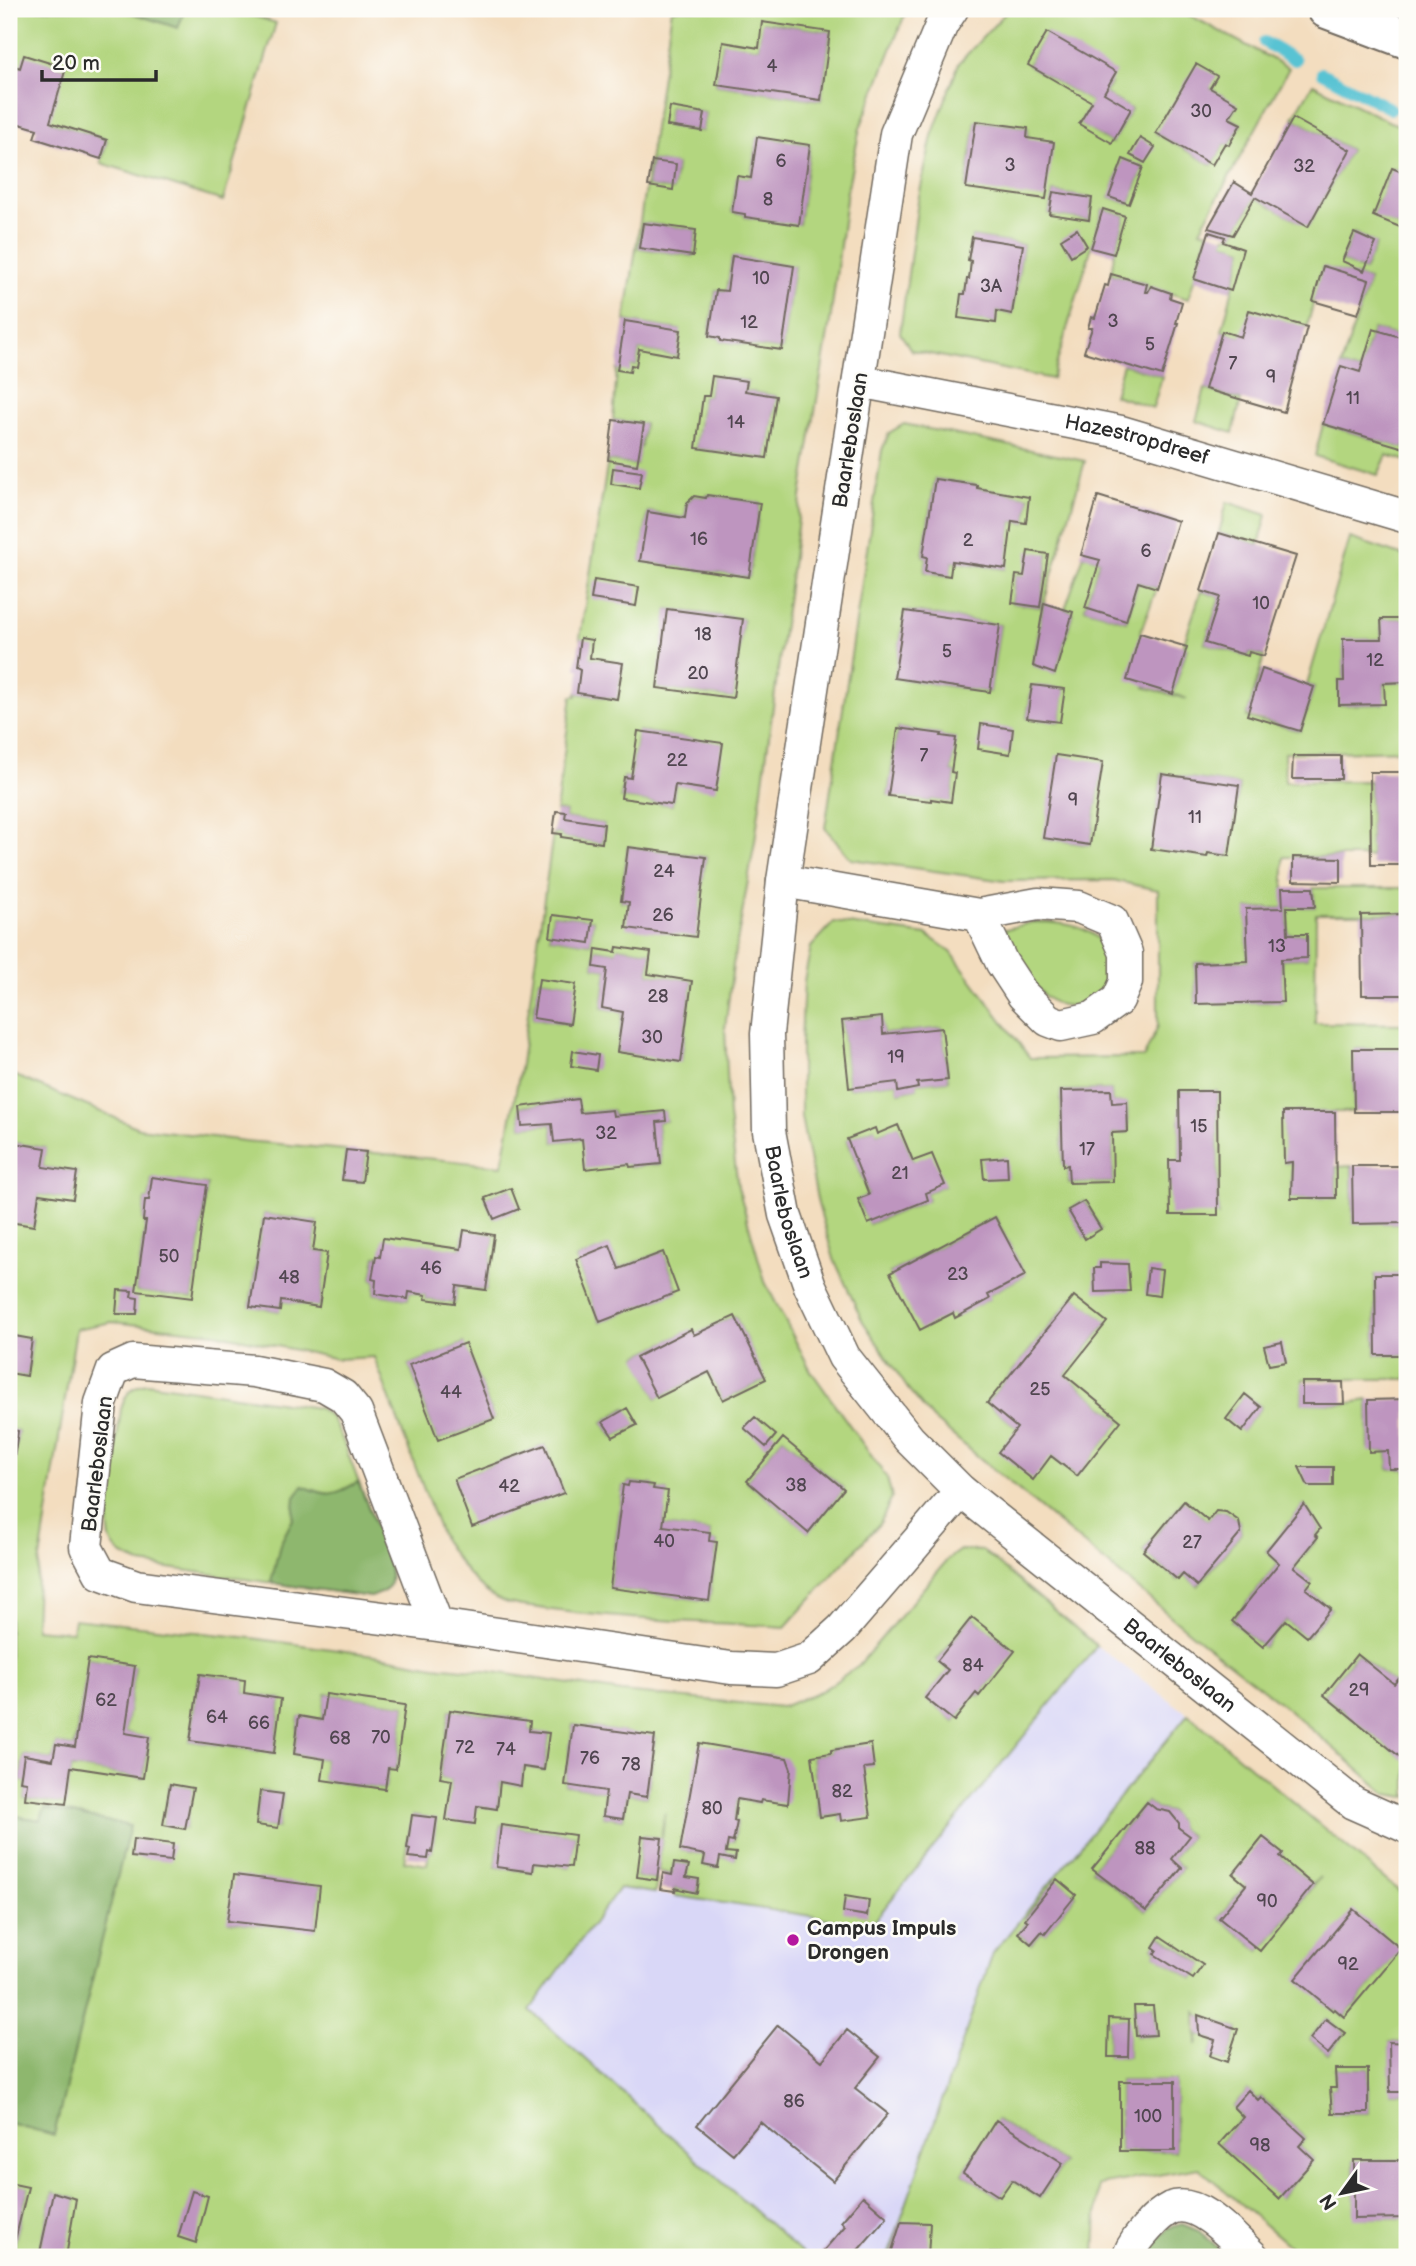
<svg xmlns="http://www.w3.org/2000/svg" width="1416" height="2266" font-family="'Balsamiq Sans',sans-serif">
<rect width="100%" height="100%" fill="#fdfcf7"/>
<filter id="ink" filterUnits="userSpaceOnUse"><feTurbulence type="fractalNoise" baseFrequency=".0143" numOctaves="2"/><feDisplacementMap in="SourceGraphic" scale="14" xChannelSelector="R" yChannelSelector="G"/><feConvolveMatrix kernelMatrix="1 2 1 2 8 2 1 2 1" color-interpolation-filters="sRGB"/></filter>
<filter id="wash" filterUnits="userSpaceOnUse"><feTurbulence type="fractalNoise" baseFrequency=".00686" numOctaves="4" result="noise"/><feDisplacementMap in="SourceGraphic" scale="28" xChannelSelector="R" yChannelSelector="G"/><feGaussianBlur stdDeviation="1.57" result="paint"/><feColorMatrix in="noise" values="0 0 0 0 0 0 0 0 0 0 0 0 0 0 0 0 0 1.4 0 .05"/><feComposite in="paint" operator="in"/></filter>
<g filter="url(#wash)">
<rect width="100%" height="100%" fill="#f3ddbf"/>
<!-- built -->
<path fill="#d9d7f7" d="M1097 1646 1188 1714 993 1953 888 2257H806L530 2010 619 1888 812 1916 869 1926Z"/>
<!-- green -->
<path fill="#b3d67f" stroke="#6f8055" stroke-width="2" fill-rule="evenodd" d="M9 9H120L178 28 185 9H232L276 23 223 201 101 163 107 140 50 122 20 68 9 64Z
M672 9H907L860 128 847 191 831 315 802 490 755 841 733 965 725 1028 729 1116 738 1187 765 1282 811 1371 887 1478 892 1498 880 1523 785 1627C705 1622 624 1620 544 1609 528 1606 507 1606 492 1596 472 1582 457 1560 443 1540L374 1357 338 1359 215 1333 112 1322 76 1329 37 1578 35 1629 72 1632 74 1619 251 1638 374 1655 434 1666 494 1672 621 1692 782 1707 823 1690 859 1665 948 1559 960 1550 983 1551 1097 1646 869 1927 812 1916 675 1896V1888L697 1893 699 1880 686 1877 688 1865 674 1863 672 1875 658 1871 665 1813 661 1838 642 1836 637 1877 657 1880 655 1893 619 1888 530 2010 806 2257H64L76 2199 53 2192 39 2257H11L28 2188 9 2183V2123L54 2134 41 1820 9 1815V1490L18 1431 9 1429V1373L27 1376 32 1339 9 1335V1222L34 1225 39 1194 73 1199 77 1172 43 1167 45 1148 9 1142V1073L139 1128 245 1141 346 1150 343 1180 362 1182 366 1152 502 1166 521 1064 553 833 562 834V837L602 843 604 824 565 818 566 812 556 811 572 696H577V693L616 699 623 663 590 658 580 638 608 460 636 465 639 448 641 447 644 424 613 420 617 370 631 365 636 366 639 349 677 356 680 330 625 321ZM763 22 830 32 821 100 716 85 723 43 759 48ZM670 107 705 113 702 131 667 126ZM757 137 810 145 799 224 745 217V214L732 212 737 177 751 178ZM652 161 676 165 673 190 648 186ZM643 223 696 230 693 256 639 248ZM732 257 794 266 782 350 721 341 720 338 709 335 716 290 727 291ZM712 376 747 381 745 391 776 396 767 458 696 448 703 396H709ZM707 495 760 503 749 577 641 561 648 512 685 518 687 503 694 496 706 498ZM668 609 743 619 733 698 658 688ZM638 731 723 744 675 785 672 805 621 798 624 777 631 778ZM628 847 706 857 695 937 629 902 621 901ZM553 915 593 920 590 943 550 937ZM618 947 651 952 648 974 692 981 681 1061 618 1052 623 1012 602 1008 607 969 594 967 596 949 616 952ZM539 979 575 984 570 1024 533 1018ZM577 1099 580 1113 612 1110 613 1116 664 1111 666 1121 657 1122 661 1164 630 1167 629 1164 582 1139 554 1142 552 1124 522 1126 520 1107ZM152 1178 207 1185 192 1298 136 1291 146 1221H143L145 1200H149ZM510 1188 518 1209 494 1218 486 1198ZM264 1214 317 1222 313 1251 327 1253 319 1306 281 1301 279 1311 250 1306ZM464 1231 494 1235 486 1290 457 1286 455 1303 425 1299 426 1295 409 1292 408 1299 375 1294 376 1280 372 1279 376 1256 461 1249ZM609 1246 619 1269 663 1252 678 1291 600 1322 576 1259ZM735 1316 765 1380 723 1400 709 1372 657 1398 637 1356 691 1330 695 1335ZM464 1343 494 1419 438 1440 409 1365ZM626 1408 636 1425 613 1437 603 1422ZM783 1438 844 1489 808 1532 747 1481ZM545 1445 563 1493 455 1479ZM629 1482 653 1485V1489L667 1491 663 1526 710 1532 709 1541 717 1542 709 1601 610 1588 623 1486H628ZM972 1617 1014 1651 979 1696 976 1693 954 1721 926 1698 948 1670 937 1660ZM89 1659 135 1667 125 1733 149 1738 143 1778 71 1767ZM200 1674 245 1680 244 1693 281 1699 274 1753 190 1741ZM326 1694 405 1705 396 1769 388 1768 385 1789 323 1780 325 1759 294 1754 299 1717 322 1720ZM450 1710 529 1721V1731L549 1734 544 1770 523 1767 521 1785 500 1782 497 1808 477 1806 447 1819 452 1780 440 1778ZM573 1725 655 1737 647 1797 627 1794 623 1819 603 1816 606 1791 565 1785ZM56 1744 74 1747 65 1804 25 1799 27 1782 20 1780 24 1755 53 1760ZM861 1746 841 1820 840 1814 820 1817 812 1756 831 1753V1749ZM768 1756 760 1803 737 1799 734 1821 737 1822 734 1841H728L726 1852 736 1853 735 1859 720 1857 717 1868 703 1865 705 1855 681 1850ZM170 1784 192 1788 185 1829 163 1824ZM260 1791 283 1794 278 1828 256 1825ZM413 1815 436 1819 432 1852H429L427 1865 404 1861ZM501 1825 575 1835 570 1867 534 1863 532 1872 496 1867ZM320 1886 315 1930 228 1921Z
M1009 9H1178L1289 68 1200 230 1209 232 1188 299 1151 287 1148 292H1145L1147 284 1111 274 1114 254 1125 216 1103 209 1052 379 911 350 900 333 918 201 932 136 959 63ZM1047 33 1111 84 1104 93 1131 109 1112 143 1080 124 1092 102 1028 65ZM1210 88 1237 105 1229 118 1241 124 1230 145 1225 143 1212 165 1156 133ZM976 121 1028 128 1027 138 966 187ZM1123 160 1143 167 1129 204 1110 197ZM1053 192 1092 198 1089 220 1049 214ZM972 237 1023 245 1012 314 997 311 995 323 958 318 961 294H965L967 279H969L971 261 968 260Z
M1313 84 1390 122 1407 128V174L1392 168 1374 215 1407 230V339L1373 329 1360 372 1341 366 1369 280 1323 267 1307 327 1241 337 1222 331 1243 249 1223 242 1225 237 1233 235 1255 197 1308 226 1350 150 1293 118ZM1354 233 1376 244 1364 271 1342 261Z
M1123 364 1162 376 1153 408 1114 395Z
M1205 389 1241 400 1233 433 1196 421Z
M904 424 1085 461 1044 603 1033 665 1055 673 1073 612 1065 609 1084 555 1100 560 1085 608 1126 621 1138 582 1157 588 1140 633 1151 686 1144 687 1187 699 1173 694 1187 648 1183 646 1201 591 1220 597 1205 643 1248 656 1249 652 1264 656 1247 717 1300 731 1314 687 1307 685 1350 538 1407 557V619H1381L1382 639 1344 640V681H1339L1340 705 1384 704V683L1407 682V750L1284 753 1285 782 1370 781 1371 857H1284V907H1315L1313 888H1407V914H1316L1315 1023 1407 1024V1049H1354V1112H1284L1285 1163 1292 1162 1291 1198H1336V1167L1352 1166 1353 1223H1407V1274L1375 1275 1376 1355H1407V1379H1303L1302 1403 1344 1404 1368 1400 1369 1451H1388L1389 1469H1407V1674L1404 1672 1394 1684 1357 1654 1324 1695 1405 1760 1407 1758V1797L1387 1794 1284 1706 1192 1634 933 1419 908 1389 862 1320 834 1259 818 1204 801 1117V1041L804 981 811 947 834 922 927 935 951 952 1030 1058 1144 1057 1158 1026V890L1113 880 1004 881 851 859 825 828 882 450 889 433ZM935 479 977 485V488L1029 497 1026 523 1012 521 1005 569 952 561 949 576 925 572 927 557 923 556ZM1048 554 1040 607 1012 603 1016 575 1024 576ZM905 611 1000 625 990 692 895 678ZM1032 686 1064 689 1060 722 1027 718ZM898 728 941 734V736L955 738 951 772 955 773 951 801 931 799 930 801 888 795ZM1103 762 1090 845 1043 838ZM1162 774 1239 785 1229 856 1208 853 1207 857 1152 848ZM1287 908 1288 934H1306L1307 958 1281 959 1282 1002 1196 1003 1195 963 1248 961 1247 909ZM881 1017 883 1034 942 1028 948 1080 917 1083V1088L899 1092 897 1082 849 1088 842 1021ZM1111 1090 1112 1103H1127L1128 1132 1112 1133 1113 1182 1069 1183 1068 1165H1063L1061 1091ZM1180 1091H1217L1218 1215 1180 1160ZM898 1126 913 1161 944 1185 926 1193 928 1200 869 1224 858 1200 869 1195 847 1140 874 1128 877 1134ZM1084 1201 1101 1229 1085 1238 1069 1210ZM995 1217 1025 1275 988 1295 989 1299 955 1317 953 1313 890 1273ZM1074 1296 1107 1323 1065 1375 1121 1421 1076 1476 987 1403ZM1245 1395 1261 1407 1242 1431 1226 1418ZM1183 1501 1208 1521 1216 1511 1226 1512 1239 1521 1241 1533 1198 1586 1183 1574 1178 1580 1143 1551ZM1304 1505 1320 1529 1315 1535 1318 1538 1294 1567 1312 1581 1306 1589 1331 1609 1307 1637 1286 1620 1263 1647 1232 1621 1279 1563 1266 1551Z
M1323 424 1404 448 1407 438V461L1387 455 1378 475 1315 456Z
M1227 502 1267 515 1259 545 1219 533Z
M1033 922C1063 922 1101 925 1109 959 1111 967 1112 977 1107 985 1098 1003 1067 1012 1050 1000 1033 989 1011 949 998 931Z
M147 1383 318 1408 330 1416 341 1436 387 1556C393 1579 394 1587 371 1597L141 1564C130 1559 116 1554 111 1541 102 1520 118 1436 121 1409 126 1393 131 1386 147 1383Z
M1188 1714 1407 1898V2043L1390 2042 1391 2092H1407V2160L1354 2161 1355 2218H1407V2257H1302L1199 2168 1098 2185 1095 2257 956 2252 955 2257H888L993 1953ZM1147 1802 1156 1809 1170 1812 1178 1823 1179 1828 1190 1836 1172 1859 1182 1868 1146 1911 1092 1869ZM1283 1853 1280 1857 1312 1885 1320 1877 1260 1951 1219 1918 1246 1885ZM1057 1880 1076 1895 1045 1933 1042 1931 1031 1944 1018 1933 1028 1921 1025 1918ZM1161 1936 1203 1964 1193 1979 1155 1954 1157 1950 1153 1947ZM1400 1949 1344 2017 1335 2009 1333 2011ZM1153 2006 1156 2035 1136 2036 1134 2007ZM1196 2012 1198 2015 1238 2029 1227 2062 1210 2056 1215 2040 1199 2035 1197 2045ZM1109 2019H1128V2057L1108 2056ZM1326 2019 1345 2033 1328 2054 1310 2039ZM1335 2069H1368V2113H1332L1330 2089 1336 2088ZM1120 2081H1175V2151H1120ZM1248 2091 1258 2100 1261 2097 1306 2138 1299 2146 1313 2159 1280 2198 1219 2144 1243 2117 1233 2107ZM997 2120 1063 2163 1040 2198 1012 2180 1000 2197 963 2173Z"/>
<!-- forest -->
<path fill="#8eb76e" stroke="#5c714c" stroke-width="2" d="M120 9H185L178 28Z
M358 1482C365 1500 397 1571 389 1586 386 1592 377 1595 371 1597L271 1583 280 1544 293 1519 295 1497 303 1486C330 1497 332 1496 358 1482Z
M45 1808 130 1826 54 2135 9 2123V1815L40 1820Z
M1182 2224 1199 2231 1229 2257H1141L1168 2228Z"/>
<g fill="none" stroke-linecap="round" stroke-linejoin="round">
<!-- stream -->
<path stroke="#58c3d3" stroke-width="12" d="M1264 42 1295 60
M1322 73 1391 109"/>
</g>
<g id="blocks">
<!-- building -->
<path fill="#be95bf" d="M762 22 830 32 821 100 716 85 723 42 759 48Z
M1047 32 1116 72 1104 93 1131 109 1112 143 1079 124 1092 102 1028 65Z
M24 55 66 68 50 122 107 140 101 159 34 138 37 129 9 121V64L20 68Z
M1196 64 1217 76 1210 88 1238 104 1229 118 1241 124 1229 145 1225 143 1212 165 1156 133Z
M670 107 705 113 702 131 667 126Z
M1293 118 1350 150 1308 227 1255 197 1233 235 1208 228 1234 182 1252 193Z
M976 121 1028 128 1027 138 1054 142 1046 199 966 188Z
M757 137 810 145 799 225 745 217V214L732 212 737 176 751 178Z
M1140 138 1155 147 1145 163 1130 155Z
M1123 159 1143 167 1129 204 1109 197Z
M652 161 676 164 673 190 648 186Z
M1392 168 1407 174V230L1373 216Z
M1053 192 1092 198 1089 220 1049 214Z
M1103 209 1125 216 1114 254 1091 248Z
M643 223 696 230 693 256 639 248Z
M1077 229 1087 246 1071 256 1061 239Z
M1209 232 1225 237 1223 242 1243 249 1231 291 1194 279Z
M1354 233 1376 243 1364 271 1342 261Z
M972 237 1023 245 1012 314 997 311 996 323 958 318 961 294H965L967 279H969L971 261 968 260Z
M732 256 794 266 782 350 720 341V338L709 336 716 290 727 291Z
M1323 266 1369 280 1358 314 1313 301Z
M1111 274 1147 284 1145 292H1148L1151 286 1171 293 1170 298 1182 302 1176 323H1178L1162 376 1084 352 1092 328H1088L1091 317 1095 318 1105 285 1108 286Z
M1249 310 1307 327 1284 412 1205 389 1222 331 1241 337Z
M625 321 681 330 677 356 639 349 636 366 631 365 630 372 617 370Z
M1373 329 1407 339V365L1402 384 1407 386V438L1404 448 1323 424 1341 366 1360 372Z
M712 376 747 381 745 391 776 396 767 458 696 448 703 396H709Z
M613 420 644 424 637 465 608 460Z
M613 468 642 472 639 488 611 484Z
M935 479 977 485V488L1029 497 1026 523 1012 521 1006 569 952 561 950 576 925 572 927 557 923 556Z
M707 495 760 503 749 577 640 561 648 512 685 518 687 503 694 496 706 498Z
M1098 496 1178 521 1157 588 1138 582 1126 621 1085 608 1100 560 1081 555Z
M1219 533 1296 556 1264 656 1249 652 1248 656 1205 643 1220 597 1201 591Z
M1028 551 1048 554 1040 607 1012 603 1016 575 1024 576Z
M594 580 639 587 636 606 591 599Z
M1044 603 1073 612 1055 674 1033 666Z
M667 609 743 619 733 698 657 688Z
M905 611 1000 625 990 692 894 678Z
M1381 619H1407V682L1384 683 1385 704 1339 705V681H1344L1343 639H1382Z
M1140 633 1187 647 1173 694 1127 680Z
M580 638 592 640 590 658 623 663 617 699 577 693 580 670 576 668Z
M1262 669 1314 687 1300 731 1247 715Z
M1032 685 1065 689 1060 722 1027 718Z
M981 724 1013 729 1010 754 978 749Z
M898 728 942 734 941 736 956 738 951 772 955 773 951 802 931 799V801L888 796Z
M638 731 723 743 716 791 675 785 672 805 621 798 624 777 631 778Z
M1056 755 1103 762 1090 845 1043 838Z
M1293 756H1341V779H1292Z
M1370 772H1407V865H1371Z
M1162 774 1239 785 1229 856 1208 853 1207 857 1151 849Z
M556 811 566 812 565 818 604 824 602 843 561 837 562 834 553 833Z
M628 847 706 857 696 937 626 928 629 902 621 901Z
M1293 857 1341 858V882L1293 881Z
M1282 888H1313L1315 907H1287L1288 934H1307V958L1281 959 1283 1002 1196 1004 1195 963 1248 961 1246 909 1283 908Z
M1407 914V995H1362L1361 915Z
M553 915 593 920 590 943 550 937Z
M617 947 651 952 648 974 692 981 681 1062 617 1052 623 1012 602 1008 607 969 594 967 596 949 616 952Z
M539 979 576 984 570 1024 533 1018Z
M882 1017 883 1034 942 1028 948 1080 917 1083 918 1088 898 1092 897 1082 849 1088 842 1021Z
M1353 1049H1407V1112H1354Z
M573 1051 598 1055 596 1070 571 1066Z
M1111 1090 1112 1103 1127 1102 1128 1132 1112 1133 1113 1182 1069 1183 1068 1165 1063 1166 1061 1091Z
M1179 1091H1217L1218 1215H1170L1169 1160H1180Z
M578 1099 580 1113 612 1110 613 1116 665 1111 666 1121 657 1122 661 1164 630 1167 629 1164 585 1169 582 1139 554 1142 552 1124 522 1126 520 1107Z
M1283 1112H1335L1336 1198H1291L1292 1162 1284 1163Z
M898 1125 913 1161 932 1154 945 1185 926 1193 928 1200 868 1224 858 1199 869 1195 847 1139 875 1128 877 1134Z
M9 1142 46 1148 43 1167 77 1172 73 1199 39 1194 34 1226 9 1222Z
M346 1150 366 1152 362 1182 342 1180Z
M1007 1157 1008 1178 984 1179 982 1159Z
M1352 1166H1407V1223L1353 1224Z
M152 1177 207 1185 192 1298 136 1291 146 1221H143L145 1200H149Z
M511 1188 519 1209 494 1219 485 1198Z
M1084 1201 1101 1229 1085 1239 1068 1210Z
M264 1214 317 1222 313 1251 327 1253 319 1307 281 1301 280 1311 250 1307Z
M995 1217 1026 1275 988 1295 990 1299 955 1318 953 1313 920 1330 890 1273Z
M464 1230 494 1235 486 1290 457 1286 455 1303 425 1299 426 1295 409 1292 408 1299 375 1294 376 1280 372 1279 376 1256 380 1257 383 1238 461 1249Z
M610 1245 619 1269 663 1252 678 1292 600 1322 576 1259Z
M1100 1263 1128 1264 1130 1291 1095 1292 1094 1268H1100Z
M1148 1268 1162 1270 1159 1296 1145 1294Z
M1375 1274H1407V1355H1376Z
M118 1290 132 1291 131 1297 138 1298 137 1314H116Z
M1074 1296 1107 1322 1065 1375 1121 1421 1077 1476 1051 1456 1033 1480 998 1452 1017 1428 987 1403Z
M735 1316 766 1379 723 1400 709 1372 657 1398 636 1357 691 1329 694 1335Z
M9 1335 32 1339 27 1376 9 1373Z
M1282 1342 1286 1362 1269 1365 1264 1346Z
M465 1343 494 1419 438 1440 409 1365Z
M1302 1382H1343L1344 1404H1302Z
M1245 1394 1261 1407 1242 1432 1226 1419Z
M1407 1399V1469H1389L1388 1451 1369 1452 1368 1400Z
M627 1408 637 1425 613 1437 603 1422Z
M755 1417 776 1435 766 1447 744 1428Z
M9 1429 18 1431 10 1487H9Z
M783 1438 844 1489 808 1533 747 1481Z
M545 1445 564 1493 472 1527 454 1479Z
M1299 1467H1333V1486H1308Z
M629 1482 654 1485 653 1489 668 1491 663 1526 710 1532 709 1541 717 1542 709 1601 610 1588 623 1485 628 1486Z
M1184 1501 1208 1521 1216 1511 1226 1512 1239 1521 1241 1533 1197 1586 1183 1574 1178 1580 1143 1551Z
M1304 1504 1320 1529 1315 1535 1318 1537 1294 1567 1312 1581 1306 1589 1331 1609 1307 1637 1286 1620 1263 1647 1232 1621 1279 1563 1266 1551Z
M972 1617 1015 1651 979 1696 976 1693 954 1721 925 1698 948 1670 937 1661Z
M1357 1654 1394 1684 1405 1672 1407 1674V1758L1405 1761 1324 1695Z
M88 1659 135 1666 125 1733 149 1737 143 1778 71 1767 66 1804 25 1799 27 1782 20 1781 24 1755 53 1760 56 1744 75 1747Z
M200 1674 245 1680 244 1693 281 1699 274 1753 190 1741Z
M326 1694 405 1705 396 1769 388 1768 385 1789 322 1780 325 1759 294 1754 299 1716 322 1720Z
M450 1710 530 1721 529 1731 549 1733 544 1770 523 1767 521 1786 500 1782 497 1809 477 1806 475 1824 446 1820 452 1780 440 1778Z
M573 1725 655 1736 647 1797 627 1794 623 1819 603 1816 606 1791 565 1785Z
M699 1743 787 1758 791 1769 788 1804 761 1800 760 1803 737 1799 734 1821 737 1822 733 1842 728 1841 726 1852 736 1853 735 1860 720 1857 718 1868 703 1865 705 1855 680 1850Z
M871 1744 874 1767 864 1768 871 1817 841 1821 840 1814 820 1817 812 1756 831 1753V1750Z
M170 1784 193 1788 185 1829 163 1825Z
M260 1791 283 1794 278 1828 256 1825Z
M1147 1802 1156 1809 1170 1812 1179 1823V1828L1190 1836 1172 1859 1182 1868 1146 1911 1092 1869Z
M412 1815 437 1818 432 1853 429 1852 428 1859 408 1857 410 1849 407 1848Z
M501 1825 575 1835 571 1867 534 1863 533 1872 496 1867Z
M642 1836 662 1838 657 1880 637 1877Z
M1263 1837 1283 1853 1280 1857 1313 1885 1260 1951 1219 1918 1246 1885 1233 1874Z
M133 1839 173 1844 171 1861 131 1857Z
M674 1863 689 1865 686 1877 699 1879 697 1893 675 1888V1891L660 1889 663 1873 672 1875Z
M234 1875 320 1886 315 1931 227 1921Z
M1057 1879 1076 1895 1045 1934 1042 1931 1031 1944 1018 1933 1028 1921 1025 1919Z
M845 1896 869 1900 867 1916 843 1912Z
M1353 1909 1401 1949 1344 2017 1335 2009 1333 2011 1295 1979Z
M1160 1936 1203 1965 1193 1979 1154 1954 1157 1950 1153 1947Z
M1134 2006H1153L1156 2035 1136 2036Z
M1198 2015 1238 2029 1227 2062 1210 2056 1215 2040 1199 2035Z
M1109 2018 1129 2019 1128 2057H1108Z
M1326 2019 1345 2033 1328 2054 1310 2039Z
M778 2025 822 2061 847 2030 880 2057 855 2088 888 2114 833 2181 760 2122 733 2154 697 2125Z
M1389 2042 1407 2043V2092H1390Z
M1335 2069H1368V2113H1332L1330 2088H1336Z
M1120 2081H1175V2151H1120Z
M1248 2090 1258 2100 1261 2097 1306 2138 1299 2146 1314 2160 1279 2199 1219 2144 1243 2117 1233 2107Z
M996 2120 1063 2163 1040 2198 1012 2180 1000 2197 963 2173Z
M1354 2160H1407V2218L1354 2219Z
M9 2183 28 2187 11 2257H9Z
M192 2191 208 2196 196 2243 178 2237Z
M53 2192 76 2199 67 2251 64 2257H39Z
M863 2196 887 2217 852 2257H818L845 2226 841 2222Z
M901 2222 930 2223 928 2257H890Z
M956 2252 1067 2255V2257H955Z"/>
</g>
</g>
<g filter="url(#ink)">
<use href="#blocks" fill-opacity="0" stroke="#71695f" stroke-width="2"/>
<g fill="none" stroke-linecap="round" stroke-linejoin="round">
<defs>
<g id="minor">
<path id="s1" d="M952 9 942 24 896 134 783 881 767 1034 769 1131 785 1215 810 1286 844 1357 909 1439 961 1491 1353 1803 1407 1827"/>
<path id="s2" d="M859 381 1121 432 1407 517"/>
<path d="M783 881 979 915 1002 963 1023 995 1048 1020 1061 1025 1093 1018 1118 1000 1126 982V953L1112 921 1079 907 1038 904 979 915"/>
<path d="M437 1625 356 1412 343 1396 324 1385 254 1371 133 1361 113 1370 101 1403 86 1547 100 1573 136 1586 437 1625 731 1668 776 1670 809 1659 842 1629 961 1491"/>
<path d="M1128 2257C1133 2244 1140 2236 1149 2226 1155 2219 1163 2212 1171 2208 1199 2197 1235 2240 1253 2257"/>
</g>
<path id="secondary" d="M1327 9 1407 39"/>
</defs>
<!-- minor casing -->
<use href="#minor" stroke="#71695f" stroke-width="35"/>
<!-- secondary casing -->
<use href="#secondary" stroke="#71695f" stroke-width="42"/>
<!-- minor -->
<use href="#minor" stroke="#fff" stroke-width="32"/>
<!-- secondary -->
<use href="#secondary" stroke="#fff" stroke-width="38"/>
</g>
</g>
<!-- markers -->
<circle fill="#b5179e" stroke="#fdfcf7" stroke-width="2.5" cx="793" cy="1940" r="7"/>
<g text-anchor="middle" stroke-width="5" stroke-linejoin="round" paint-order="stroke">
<!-- number labels -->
<g font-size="18" fill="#504650">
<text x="772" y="72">4</text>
<text x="1201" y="117">30</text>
<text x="781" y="167">6</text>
<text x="1010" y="171">3</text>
<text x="1304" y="172">32</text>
<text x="768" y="205">8</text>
<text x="761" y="284">10</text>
<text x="991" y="292">3A</text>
<text x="1113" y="327">3</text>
<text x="749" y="328">12</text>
<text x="1150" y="350">5</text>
<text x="1233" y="369">7</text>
<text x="1271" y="383">9</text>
<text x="1353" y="404">11</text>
<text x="736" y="428">14</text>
<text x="699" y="545">16</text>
<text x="968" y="546">2</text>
<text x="1146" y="557">6</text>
<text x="1261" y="609">10</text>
<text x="703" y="640">18</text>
<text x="947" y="657">5</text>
<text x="1375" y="666">12</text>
<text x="698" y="679">20</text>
<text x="924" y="761">7</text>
<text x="677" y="766">22</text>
<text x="1073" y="806">9</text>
<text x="1195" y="823">11</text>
<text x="664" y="877">24</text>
<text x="663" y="921">26</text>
<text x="1277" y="952">13</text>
<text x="658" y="1002">28</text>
<text x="652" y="1043">30</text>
<text x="896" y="1063">19</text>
<text x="1199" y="1132">15</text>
<text x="606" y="1139">32</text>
<text x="1087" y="1155">17</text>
<text x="900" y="1179">21</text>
<text x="169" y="1262">50</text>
<text x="431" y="1274">46</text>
<text x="958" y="1280">23</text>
<text x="289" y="1283">48</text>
<text x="1040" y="1395">25</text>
<text x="451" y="1398">44</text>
<text x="796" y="1491">38</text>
<text x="509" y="1492">42</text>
<text x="664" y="1547">40</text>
<text x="1192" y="1548">27</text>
<text x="973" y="1671">84</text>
<text x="1359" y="1696">29</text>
<text x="106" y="1706">62</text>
<text x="217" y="1723">64</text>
<text x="259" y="1729">66</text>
<text x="381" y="1743">70</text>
<text x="340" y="1744">68</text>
<text x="465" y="1753">72</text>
<text x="506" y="1755">74</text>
<text x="590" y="1764">76</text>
<text x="631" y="1770">78</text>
<text x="842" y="1797">82</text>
<text x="712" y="1814">80</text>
<text x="1145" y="1854">88</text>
<text x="1267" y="1907">90</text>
<text x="1348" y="1970">92</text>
<text x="794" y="2107">86</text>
<text x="1148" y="2122">100</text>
<text x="1260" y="2151">98</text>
</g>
<!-- street labels -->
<g font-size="21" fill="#2b2b2b" stroke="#fdfcf7">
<text transform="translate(850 440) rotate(-81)" y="7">Baarleboslaan</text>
<text dy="7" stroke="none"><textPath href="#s2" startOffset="284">Hazestropdreef</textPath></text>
<text dy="7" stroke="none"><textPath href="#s1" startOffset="1227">Baarleboslaan</textPath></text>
<text transform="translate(97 1464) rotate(-83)" y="7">Baarleboslaan</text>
<text dy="7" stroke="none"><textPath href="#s1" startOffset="1841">Baarleboslaan</textPath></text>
</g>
<!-- poi labels -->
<g font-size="21" font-weight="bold" fill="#2b2b2b" stroke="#fdfcf7" text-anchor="start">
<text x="807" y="1935">Campus Impuls<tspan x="807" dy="24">Drongen</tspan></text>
</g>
</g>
<!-- margin -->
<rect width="1416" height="2266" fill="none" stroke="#fdfcf7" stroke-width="35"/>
<!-- north arrow -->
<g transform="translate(1342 2193) rotate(237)" stroke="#fdfcf7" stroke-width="5" paint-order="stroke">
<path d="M0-5L12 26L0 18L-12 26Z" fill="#2b2b2b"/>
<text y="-10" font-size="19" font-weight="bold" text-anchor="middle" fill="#2b2b2b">N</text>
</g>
<!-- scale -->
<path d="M42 70v10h114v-10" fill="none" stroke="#2b2b2b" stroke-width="3.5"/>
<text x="52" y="70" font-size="21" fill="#2b2b2b" stroke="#fdfcf7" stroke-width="5" paint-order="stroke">20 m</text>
</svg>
